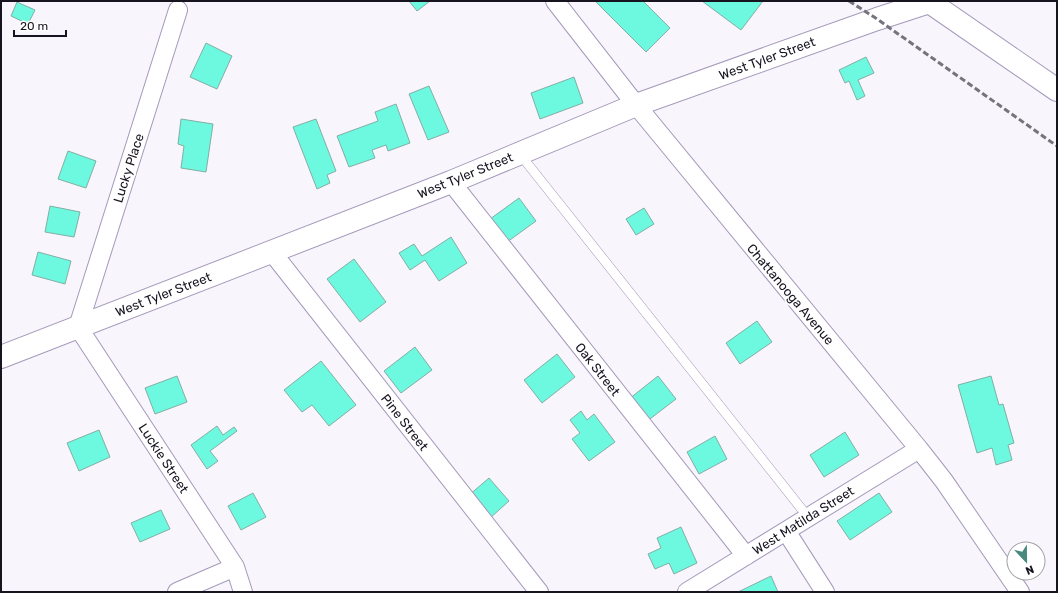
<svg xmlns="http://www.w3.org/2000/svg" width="1058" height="593" font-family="Rubik,sans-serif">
<rect width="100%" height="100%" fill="#f8f5fc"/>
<!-- building -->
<path fill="#6cf9df" stroke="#83aea4" d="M409 1H430L417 11Z
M595 1H643L670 28 646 52Z
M702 1H763L741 30Z
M17 2 35 10 28 24 11 16Z
M206 43 232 56 217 89 190 77Z
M866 57 874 73 858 80 865 96 857 100 849 81 845 83 839 70Z
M574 77 583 103 540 119 531 93Z
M429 86 449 132 428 140 409 94Z
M396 104 410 143 388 151 386 145 372 150 375 158 349 167 337 136 378 121 375 112Z
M181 119 213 124 206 172 181 168 184 146 178 144Z
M316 119 336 171 327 175 330 183 317 189 293 127Z
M68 151 96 161 86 188 58 179Z
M519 198 536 221 503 245 486 222Z
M50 206 80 212 74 237 45 232Z
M644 208 654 224 636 235 626 219Z
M451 237 467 263 439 281 425 260 410 270 399 253 414 244 422 256Z
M38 252 71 261 65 284 32 275Z
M354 259 386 302 360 322 327 279Z
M757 321 772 342 740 364 726 343Z
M415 347 432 370 401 393 384 371Z
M557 354 575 377 542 403 524 380Z
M321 361 356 405 329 426 312 405 302 412 284 390Z
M177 376 187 402 155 414 145 388Z
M658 376 676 399 646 422 629 399Z
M991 376 999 405 1003 404 1014 443 1008 445 1012 460 996 465 992 448 977 453 958 385Z
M581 411 587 420 594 414 615 442 589 461 572 439 580 433 570 420Z
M217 426 223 435 234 427 237 431 210 451 218 461 207 469 191 445Z
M99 430 110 457 79 471 67 443Z
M845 432 859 455 824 477 810 455Z
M715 436 727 459 699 474 687 452Z
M489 478 509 501 489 519 468 496Z
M253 493 266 517 241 530 228 506Z
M879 493 892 512 850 540 837 521Z
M161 510 170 529 140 542 131 523Z
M681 527 697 563 674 574 669 563 655 569 648 554 661 548 657 538Z
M771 576 778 592H738Z"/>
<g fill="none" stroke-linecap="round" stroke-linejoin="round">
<defs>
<path id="lane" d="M519 153 808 517"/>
<path id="street" d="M555 1 636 105 919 449 944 481 1020 592
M178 10 78 327 235 567 243 592
M451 182 746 556
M271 251 539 592
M786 531 825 592
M177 592 235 567
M687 592 919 449"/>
<path id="secondary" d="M928 1 1057 90
M1 357 451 182 636 105 877 19 929 2"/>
</defs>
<!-- lane casing -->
<use href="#lane" stroke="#a599ba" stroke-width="10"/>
<!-- street casing -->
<use href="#street" stroke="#a599ba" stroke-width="20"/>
<!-- secondary casing -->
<use href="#secondary" stroke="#a599ba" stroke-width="24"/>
<!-- lane -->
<use href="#lane" stroke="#fff" stroke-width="9"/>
<!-- street -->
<use href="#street" stroke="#fff" stroke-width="18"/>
<!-- secondary -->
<use href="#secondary" stroke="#fff" stroke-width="22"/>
<!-- rail -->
<path stroke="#76737d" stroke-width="3" stroke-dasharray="6 3" stroke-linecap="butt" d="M849 1 877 19 1057 146"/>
</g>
<g text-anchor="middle" stroke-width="4" stroke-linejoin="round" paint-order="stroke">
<!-- street labels -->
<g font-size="13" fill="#17131f" stroke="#fff">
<text transform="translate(767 58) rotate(-20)" y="5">West Tyler Street</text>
<text transform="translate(128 168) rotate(-72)" y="5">Lucky Place</text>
<text transform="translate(465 175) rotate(-22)" y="5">West Tyler Street</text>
<text transform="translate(163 294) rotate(-21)" y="5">West Tyler Street</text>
<text transform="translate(791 294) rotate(50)" y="5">Chattanooga Avenue</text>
<text transform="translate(598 369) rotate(52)" y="5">Oak Street</text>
<text transform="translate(405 422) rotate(52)" y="5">Pine Street</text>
<text transform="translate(164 458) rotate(57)" y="5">Luckie Street</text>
<text transform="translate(803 520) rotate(-32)" y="5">West Matilda Street</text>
</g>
</g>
<!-- border -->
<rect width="1058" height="593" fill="none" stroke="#17131f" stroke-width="4"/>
<!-- north arrow -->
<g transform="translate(1026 561) rotate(158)"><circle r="19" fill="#ffffff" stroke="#a2a1a5"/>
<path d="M0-3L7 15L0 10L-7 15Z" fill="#478a7d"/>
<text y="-6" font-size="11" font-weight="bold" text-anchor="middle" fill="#17131f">N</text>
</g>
<!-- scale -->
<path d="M14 30v6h52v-6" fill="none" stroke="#17131f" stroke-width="2"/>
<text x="20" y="30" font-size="12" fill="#17131f" stroke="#ffffff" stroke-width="3" paint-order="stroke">20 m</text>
</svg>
